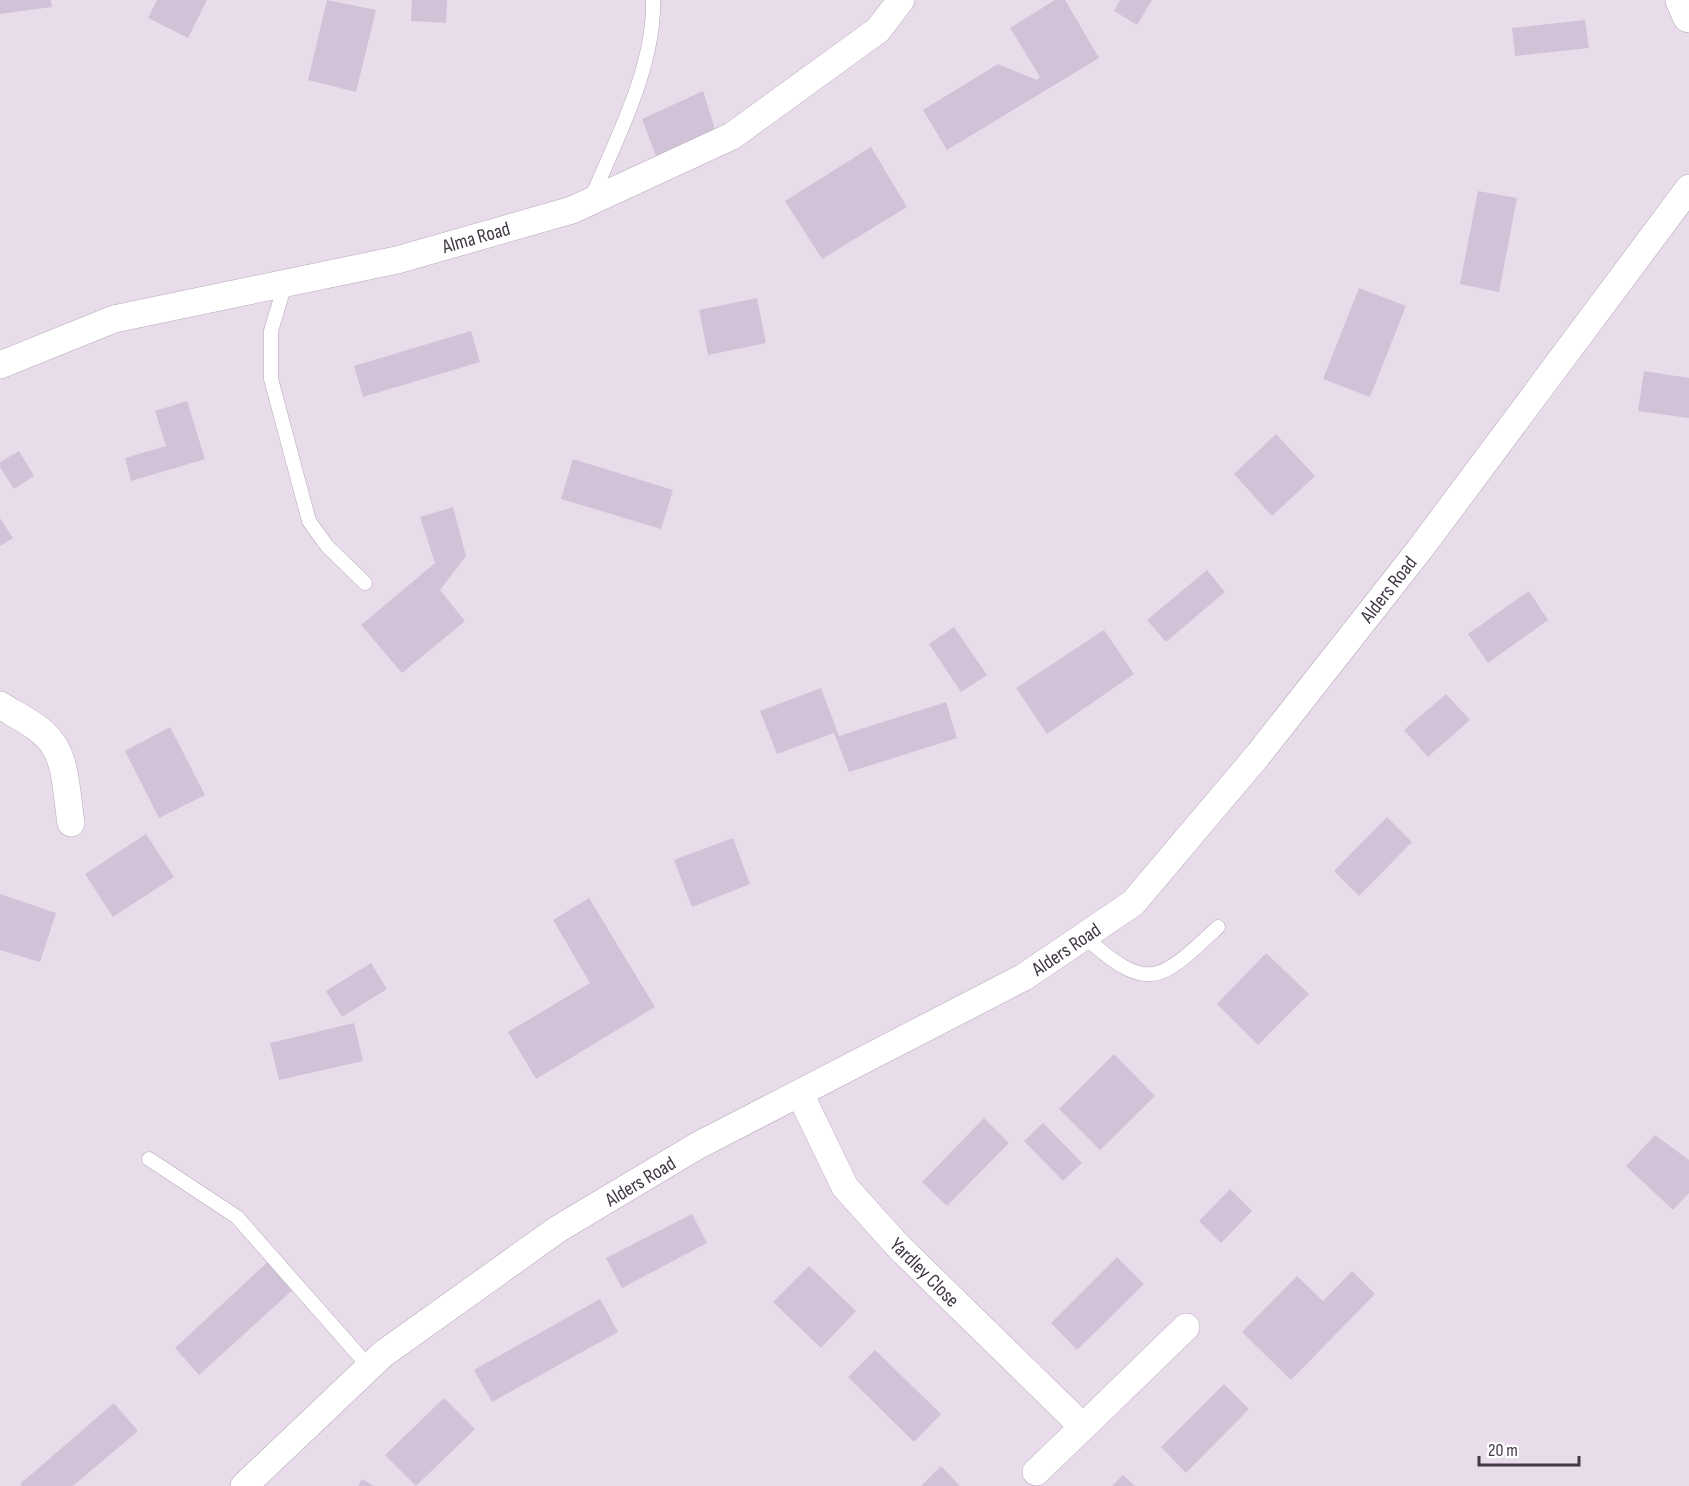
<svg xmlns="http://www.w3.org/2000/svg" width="1689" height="1486" font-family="'Sofia Sans Condensed',sans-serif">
<rect width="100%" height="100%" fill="#f1e9f3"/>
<!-- residential -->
<path fill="#e8dceb" d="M0 0H1689V1486H0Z"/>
<!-- building -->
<path fill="#d1c2d7" d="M0 0H51L52 7 0 14Z
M157 0H207L188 38 148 18Z
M327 0 376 10 356 92 308 80Z
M412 0H447L446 23 411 21Z
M1055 0H1065L1099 58 947 150 923 110 998 64 1037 80 1040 77 1010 28Z
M1120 0H1152L1137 25 1114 11Z
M1585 20 1589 48 1515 56 1512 28Z
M703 91 717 136 659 164 642 119Z
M871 147 907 207 822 259 785 201Z
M1478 191 1517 198 1499 292 1460 284Z
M1359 288 1406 306 1370 397 1323 379Z
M757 298 766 343 708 355 699 310Z
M471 331 480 362 363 397 354 366Z
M1644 371 1689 378V418L1638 411Z
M187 401 205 459 131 481 125 458 166 446 155 411Z
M1276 434 1315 476 1272 516 1234 474Z
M19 451 34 476 14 489 0 467V462Z
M573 459 673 490 661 529 561 499Z
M453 507 466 556 440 590 465 621 402 673 361 625 435 563 420 517Z
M0 518 13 538 0 546Z
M1207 570 1225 592 1166 642 1147 620Z
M1529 591 1548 620 1488 663 1468 634Z
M954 627 987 675 961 692 929 644Z
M1104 630 1134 674 1047 734 1016 688Z
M821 688 839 736 946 702 957 738 849 772 834 733 777 754 760 711Z
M1446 694 1470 720 1428 757 1404 730Z
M170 727 205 795 159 818 125 751Z
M1387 817 1412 842 1359 896 1334 871Z
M146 834 174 877 113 917 85 874Z
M733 838 750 884 692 907 674 860Z
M0 894 56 913 40 962 0 950Z
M589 898 655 1007 536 1079 508 1032 590 983 553 920Z
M1266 953 1309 994 1258 1045 1217 1004Z
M371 963 387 989 342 1017 326 991Z
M354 1023 363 1061 279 1080 270 1043Z
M1114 1054 1155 1096 1100 1150 1059 1109Z
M984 1118 1009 1143 947 1206 922 1182Z
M1043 1123 1082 1163 1063 1181 1024 1141Z
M1655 1135 1689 1160V1193L1673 1210 1626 1166Z
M1230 1189 1252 1211 1221 1243 1199 1221Z
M692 1214 707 1243 622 1288 606 1258Z
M1117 1257 1144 1284 1077 1350 1051 1323Z
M272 1258 297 1286 199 1375 175 1348Z
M809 1266 856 1311 821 1348 773 1302Z
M1352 1271 1375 1294 1291 1380 1242 1332 1297 1276 1323 1301Z
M600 1299 618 1332 492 1402 474 1370Z
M875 1350 941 1414 914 1442 848 1377Z
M1224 1384 1249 1409 1186 1473 1161 1447Z
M444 1398 475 1429 416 1486 385 1455Z
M114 1403 138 1431 73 1486H22L20 1484Z
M941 1466 960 1486H921Z
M1123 1475 1135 1486H1112Z
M362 1479 374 1486H358Z"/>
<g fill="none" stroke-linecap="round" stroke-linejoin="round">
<defs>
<path id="service" d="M591 199C616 140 655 66 653 0
M285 284 271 331V379L309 521 327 546 365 583
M1084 936C1149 995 1160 981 1218 927
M149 1159 237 1217 370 1368"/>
<path id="minor" d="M0 365 114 319 397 260 572 210 732 136 878 30 901 0
M0 705C17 716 42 727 53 744 67 764 67 800 71 823
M800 1094 845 1187 899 1247 1083 1427 1186 1327
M1036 1472 1083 1427
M244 1486 383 1354 558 1229 697 1146 1024 977 1133 903 1258 755 1420 549 1689 188"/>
<path id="tertiary" d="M1682 0 1689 16"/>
</defs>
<!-- service casing -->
<use href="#service" stroke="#b7a9bb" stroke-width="15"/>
<!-- minor casing -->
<use href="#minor" stroke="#b7a9bb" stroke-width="28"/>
<!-- tertiary casing -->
<use href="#tertiary" stroke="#b7a9bb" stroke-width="34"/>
<!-- service -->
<use href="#service" stroke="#fff" stroke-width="14"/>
<!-- minor -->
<use href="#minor" stroke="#fff" stroke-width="27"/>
<!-- tertiary -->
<use href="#tertiary" stroke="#fff" stroke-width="33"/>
</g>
<g text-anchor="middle" stroke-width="5" stroke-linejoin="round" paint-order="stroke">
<!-- street labels -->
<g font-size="20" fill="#423846" stroke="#fff">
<text transform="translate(476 237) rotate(-16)" y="7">Alma Road</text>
<text transform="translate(1388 589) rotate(-52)" y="7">Alders Road</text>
<text transform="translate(1066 949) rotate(-34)" y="7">Alders Road</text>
<text transform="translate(640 1181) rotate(-31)" y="7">Alders Road</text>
<text transform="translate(925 1272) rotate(45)" y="7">Yardley Close</text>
</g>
</g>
<!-- scale -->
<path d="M1479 1456v9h100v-9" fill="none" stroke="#423846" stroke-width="3"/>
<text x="1488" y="1456" font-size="18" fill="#423846" stroke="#ffffff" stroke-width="4.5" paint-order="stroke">20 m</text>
</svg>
